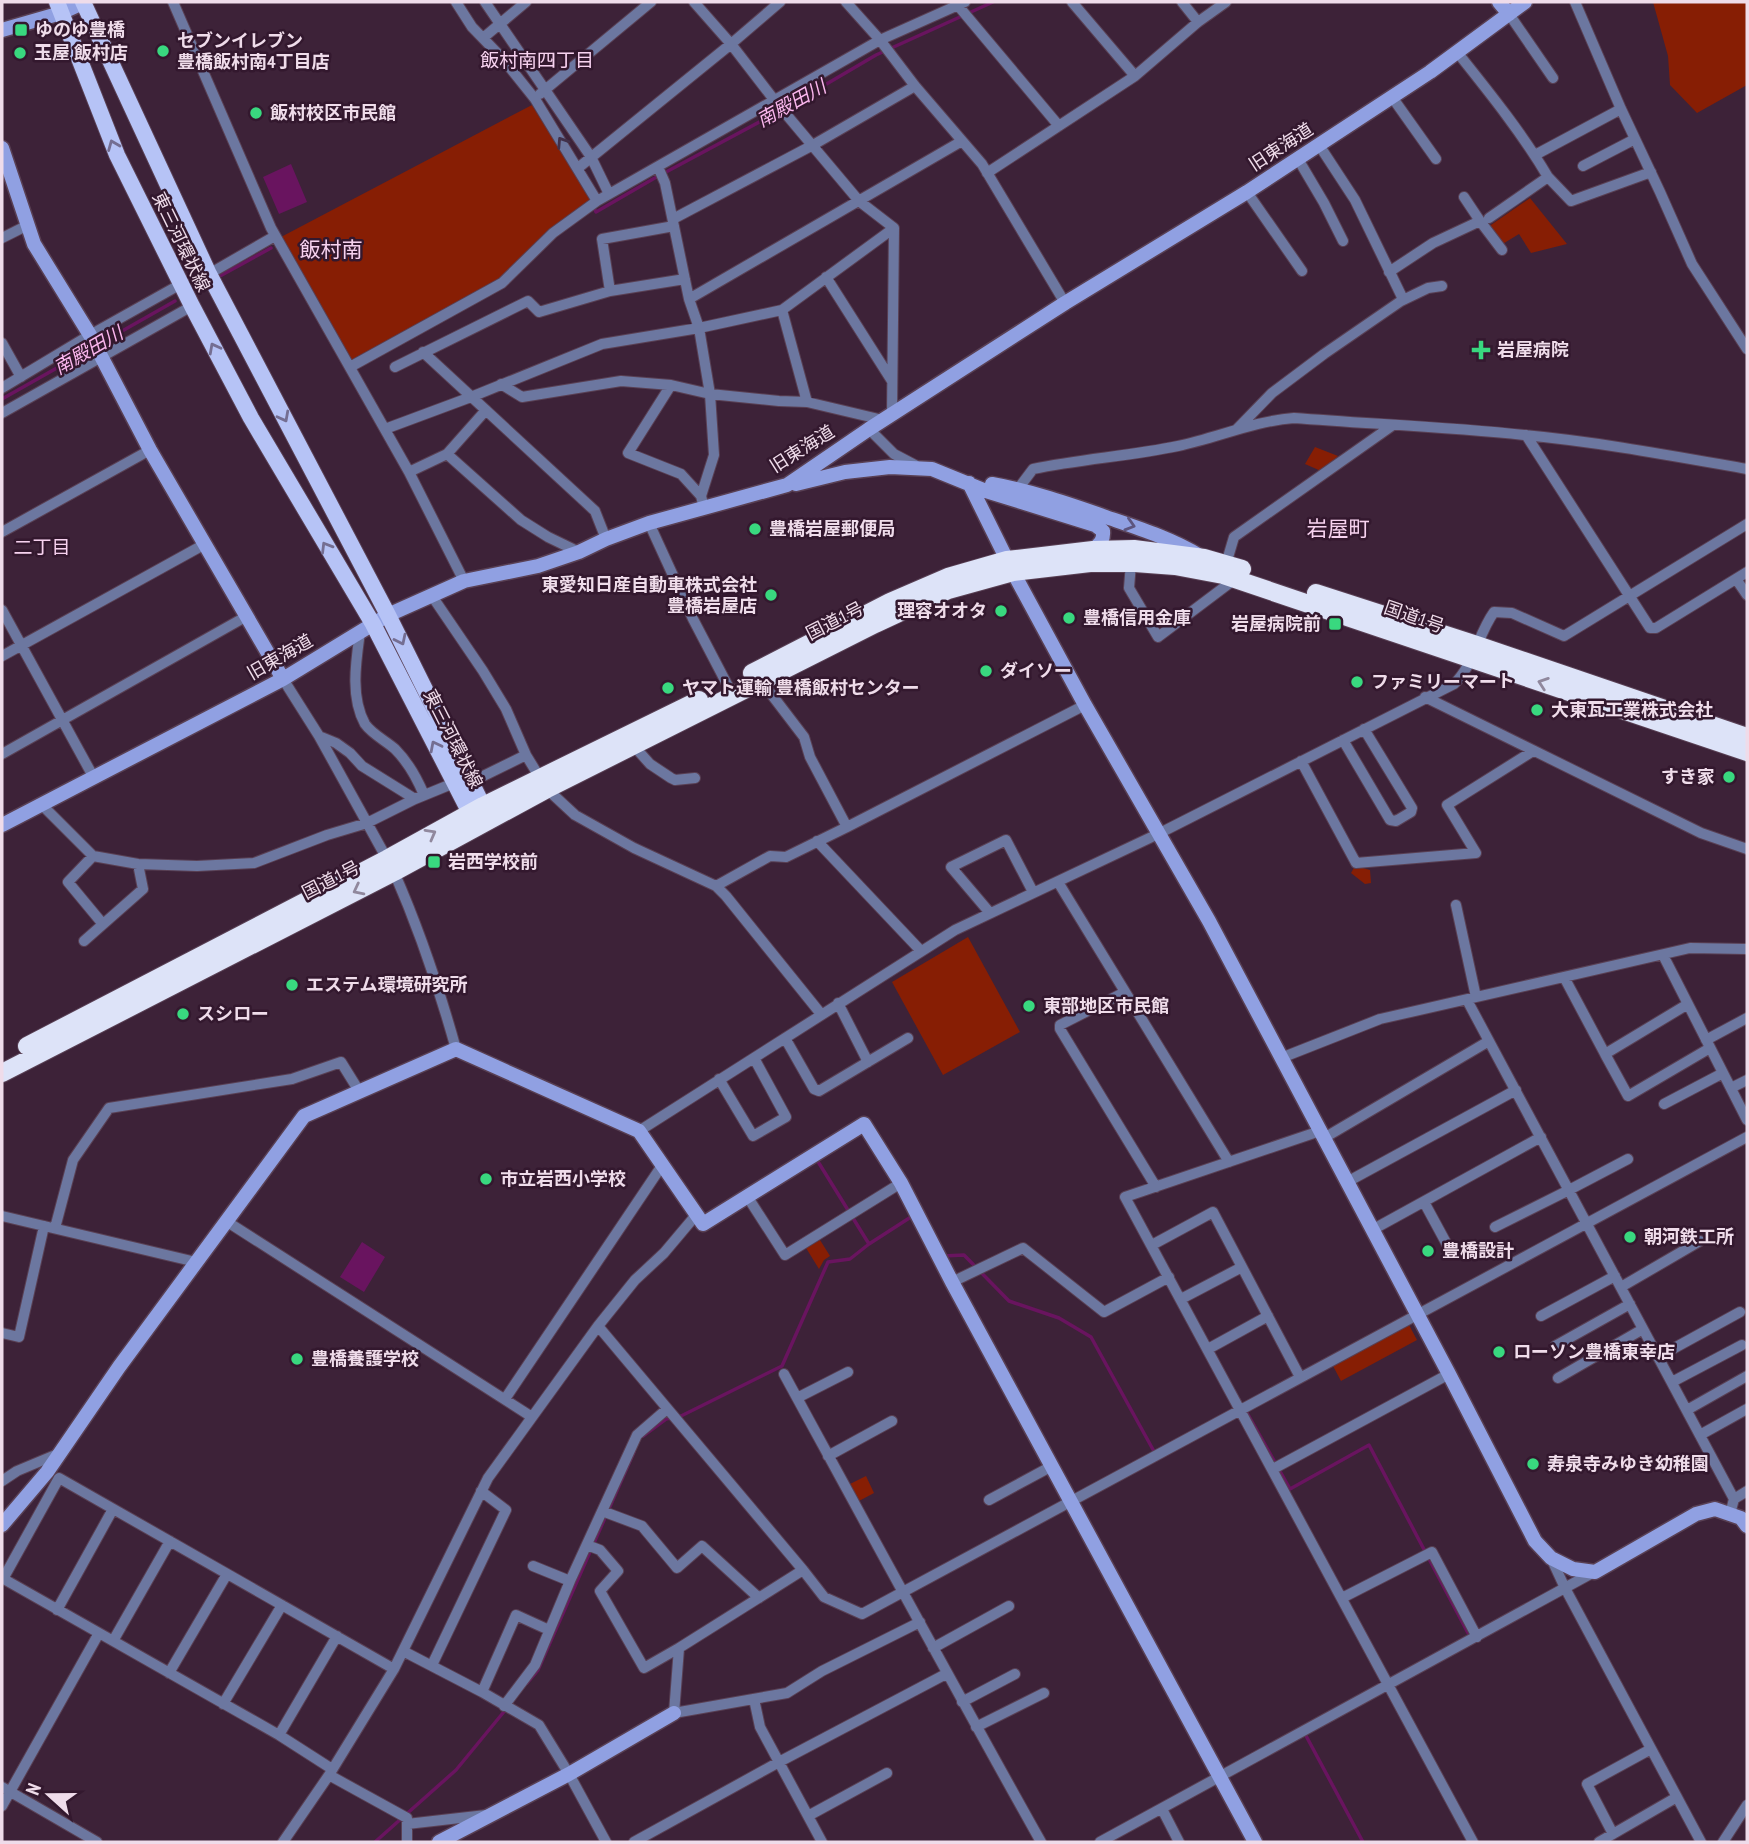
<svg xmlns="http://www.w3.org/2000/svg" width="1749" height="1844" font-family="'PT Sans Narrow','Noto Sans JP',sans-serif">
<rect width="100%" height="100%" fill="#3d2238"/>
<!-- green -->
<path fill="#871e04" d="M1653 2H1747V85L1697 113 1670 85 1668 56Z
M532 105 594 204 532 246 498 280 349 362 281 237Z
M1530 198 1567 244 1531 253 1519 234 1501 245 1488 227Z
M1315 447 1338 456 1321 471 1305 464Z
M1355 866 1370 870 1371 883 1365 884 1351 873Z
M968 937 1020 1032 943 1075 892 982Z
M820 1240 830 1256 824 1260 819 1269 806 1248Z
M1409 1325 1417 1340 1341 1381 1333 1366Z
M866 1476 874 1493 859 1501 850 1484Z"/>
<!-- water -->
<path fill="#69145f" d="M291 164 307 202 279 214 263 177Z
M362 1242 385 1257 364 1292 340 1277Z"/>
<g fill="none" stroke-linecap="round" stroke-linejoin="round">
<!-- stream -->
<path stroke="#69145f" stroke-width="3.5" d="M594 208 596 212 653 179 789 106 876 55 993 2
M220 276 271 248
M101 343 175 301
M2 399 94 347
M869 1244 914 1215
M943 1256 964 1255 1009 1301 1059 1318 1091 1337 1156 1455
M1244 1412 1246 1411 1290 1489 1369 1445 1468 1633
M643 1436 666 1419 681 1416 782 1366 828 1262 850 1259 869 1244 817 1160
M527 1683 538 1670 634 1452
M1304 1732 1363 1842
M375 1842 456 1770 507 1708"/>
<defs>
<path id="street" d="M173 2 271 228 409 472 464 581
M456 2 472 27 503 59 535 99 597 201
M485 2 591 157 609 194
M694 2 731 44 775 101 859 201 894 228 892 414
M846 2 880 40 915 86 982 164 1065 303
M955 2 1059 126
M1072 2 1135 76
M1182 2 1198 22
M1575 2 1621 109 1660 192 1692 264 1747 349
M1509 14 1553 78
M483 38 526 2
M1457 52C1489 92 1522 133 1548 177L1489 218
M540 94 651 2
M1392 97 1436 159
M1535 155 1621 109
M1298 159 1324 203 1343 241
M1583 166 1635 139
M658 167 665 183 689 299 699 328 710 394 714 455 701 496 704 508
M578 168 731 44 780 2
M987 173 1135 76 1198 22 1226 2
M1548 177 1571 201 1651 172
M1247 192 1302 271
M673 219 813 145 915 86
M1480 221 1502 250
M2 238 28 225
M1389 272 1433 243 1480 221 1464 197
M209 274 275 236
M826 277 892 381
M610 291 602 239 674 226
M689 299 962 141
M1401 301 1428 288 1442 286
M782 310 894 228
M2 343 21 377
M423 352 595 511 606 539
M350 367 502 283 553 233 597 201 880 40 965 2
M395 367 528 301 539 312 610 291 685 279
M501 384 522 397 621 381 671 385 710 394 779 401 807 402 883 420
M671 385 628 453 681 474 701 496
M2 388 90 335 181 284
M2 413 192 306
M385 429 471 397 602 344 699 328 782 310 807 402
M869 429 894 454 915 465
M1237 429 1272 393 1324 354 1401 301 1402 297 1355 200 1319 145
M1526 435 1650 628H1656L1747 572
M447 454 486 410
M409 472 447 454 521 520 548 537 579 552
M1018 489 1033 469C1081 459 1130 456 1178 446 1217 438 1254 421 1294 418 1371 424 1448 427 1524 435 1599 442 1673 456 1747 469
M649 523 693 619 728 686
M2 532 150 450
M1131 563 1129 588 1158 637 1235 579
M1226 564 1234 537 1393 425
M1736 579 1747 595
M432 596 483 671 506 709 526 755 540 778
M2 610 94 778
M360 632C356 661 350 697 365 724 372 734 386 741 395 749 408 762 417 778 424 795
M2 656 205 544
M283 679 319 736 387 859
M762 682 804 737 810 757 847 827
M1425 697 1701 833 1747 849
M319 736 336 743 350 753 362 766 415 799
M1343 740 1390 820 1396 821 1411 812 1412 808 1364 729
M634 746 650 764 671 778 675 780 695 778
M2 754 247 616
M1301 761 1356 863 1476 853 1447 805 1533 751
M471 782 526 755
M547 789 575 815 634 848 716 886 726 896 821 1014
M42 805 93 856 138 864 197 866 254 863 327 835 367 823 415 799 454 783
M817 841 921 951
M93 856 68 882 102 923
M394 872C419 929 439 988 456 1049
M1058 882 1229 1162
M716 886 770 856 786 857 847 827 1085 705
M1456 905 1476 997
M990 913 951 867 1006 840 1033 892
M84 941 143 889 138 864
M1663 955 1747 1120
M1564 977 1605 1054 1688 1004
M1125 992 1060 1025V1029L1156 1187
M1467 1000 1734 1499
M838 1003 868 1062
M785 1038 814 1089 819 1091 908 1038
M1706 1040 1747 1018
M1605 1054 1628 1096 1710 1048
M1281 1058 1380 1019 1690 948 1747 949
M719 1079 753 1136 786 1117 754 1058
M1731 1088 1747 1080
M1664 1104 1723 1073
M639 1131 955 930 1158 834 1454 684C1474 665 1478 634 1494 612L1512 613 1564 636 1747 524
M1320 1131 1125 1197 1473 1842
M1324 1138 1489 1041
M1347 1182 1516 1090
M747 1196 785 1255 901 1183
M1424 1202 1450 1250
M2 1216 196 1262
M226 1221 532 1417
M1495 1227 1569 1190 1628 1159
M55 1228 73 1160 109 1108 292 1079 341 1062 359 1091
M1372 1230 1541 1137
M1152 1245 1213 1212 1300 1377
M952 1282 1023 1248 1104 1312 1169 1277
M1621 1287 1700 1241
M1181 1299 1242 1267
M1541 1316 1615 1276
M598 1326 803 1570 824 1597 862 1614 1747 1137
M2 1333 19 1337 44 1226
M1555 1346 1630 1304
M1208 1349 1268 1316
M1658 1357 1740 1312
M784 1374C869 1530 954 1687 1041 1842
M1558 1378 1643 1329
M1672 1382 1742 1345
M797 1398 848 1372
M505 1399 663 1164
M1687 1410 1747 1376
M1700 1435 1747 1409
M828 1456 892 1421
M1273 1469 1449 1374
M2 1481 17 1471 60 1453
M989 1500 1052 1466
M602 1511 642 1526 677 1568 702 1546 759 1598
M1730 1514 1734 1499 1747 1491
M587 1545 600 1550 618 1571 600 1591 644 1668 679 1648
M1551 1558 1565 1588 1701 1842
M533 1566 570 1581
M803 1570 679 1648 674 1713 787 1693 822 1671 920 1622
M2 1578 279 1735 332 1769
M3 1579 59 1478 394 1669
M1342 1598 1432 1552 1477 1637
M57 1610 113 1509
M113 1641 170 1541
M933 1648 1009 1606
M403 1651 482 1692 539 1725 569 1774 606 1842
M432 1665 506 1510 481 1491
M169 1673 227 1574
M482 1692 516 1615 549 1630
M754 1699 760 1727 822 1842
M962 1702 1015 1674
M223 1704 282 1605
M504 1706 535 1665 570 1581 637 1435 667 1409
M976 1727 1044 1693
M279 1735 337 1636
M329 1775 407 1818V1842
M2 1787 97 1842
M2 1806 99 1633
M1162 1809 1179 1842
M808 1816 887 1773
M407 1824 486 1815
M1613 1834 1587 1784 1651 1749
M283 1842 329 1775 394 1669 488 1478 598 1326 635 1280 664 1253 696 1215
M634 1842 779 1762 946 1674
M1100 1842 1594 1572
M1599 1842 1677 1797
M1723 1842 1747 1805"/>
<path id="secondary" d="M1499 2 1509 14
M2 30 61 13 85 2
M2 148 34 244 90 335 150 450 283 679
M969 483 1013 572 1085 705 1209 921 1449 1374 1535 1541 1551 1558 1573 1569 1595 1572 1696 1514 1715 1509 1741 1518 1747 1526
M796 484 845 472 890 467 932 469 986 491 1095 525 1103 531C1104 541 1099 544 1093 550
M992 484C1031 491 1069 504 1106 517 1138 528 1170 538 1200 556
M2 825 283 679 388 615 464 581 538 566 579 552 606 539 649 523 787 485 869 429 1065 303 1247 192 1430 72 1525 2
M2 1525 47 1472 119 1367 304 1116 456 1049 639 1131 703 1224 864 1124 901 1183 952 1282 1255 1842
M439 1842 569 1774 674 1713"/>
<path id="primary" d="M57 2 117 155 192 306 251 418 373 624 470 813 479 820
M83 2 209 274 388 615 483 806V817"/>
<path id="highway" d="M1316 593 1477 645 1747 737
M752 673 890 602 948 577 1007 560 1093 550 1134 549 1204 558 1242 569
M27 1046 387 859 483 806 699 700
M2 1073 394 872 547 789 875 624 948 590 1013 572 1090 563H1135L1175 566 1223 575 1747 752"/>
</defs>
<!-- street casing -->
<use href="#street" stroke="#594054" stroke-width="12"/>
<!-- secondary casing -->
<use href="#secondary" stroke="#594054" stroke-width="17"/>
<!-- primary casing -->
<use href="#primary" stroke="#594054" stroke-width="18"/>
<!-- highway casing -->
<use href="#highway" stroke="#594054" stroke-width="20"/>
<!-- street -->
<use href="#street" stroke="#6c77a0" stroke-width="10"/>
<!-- secondary -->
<use href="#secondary" stroke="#90a0e2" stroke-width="14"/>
<!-- primary -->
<use href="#primary" stroke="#b6c3f6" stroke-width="16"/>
<!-- highway -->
<use href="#highway" stroke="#dde3f8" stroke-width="18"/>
</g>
<!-- one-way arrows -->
<defs><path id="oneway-chevron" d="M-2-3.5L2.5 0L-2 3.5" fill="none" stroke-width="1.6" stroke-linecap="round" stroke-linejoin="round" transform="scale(1.75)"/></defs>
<use stroke="#41304a" href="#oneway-chevron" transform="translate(562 142) rotate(-123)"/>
<g stroke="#746e92">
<use href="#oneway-chevron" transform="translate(113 145) rotate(-112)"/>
<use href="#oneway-chevron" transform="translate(214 348) rotate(-118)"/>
<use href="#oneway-chevron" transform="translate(284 417) rotate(62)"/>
<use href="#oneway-chevron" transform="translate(326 547) rotate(-121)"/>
<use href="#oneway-chevron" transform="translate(401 640) rotate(64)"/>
<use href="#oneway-chevron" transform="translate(435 746) rotate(-117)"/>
</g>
<use stroke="#5d557f" href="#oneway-chevron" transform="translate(1130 525) rotate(17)"/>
<g stroke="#90889d">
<use href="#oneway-chevron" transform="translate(1543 683) rotate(-161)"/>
<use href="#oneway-chevron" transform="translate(431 834) rotate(-29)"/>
<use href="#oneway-chevron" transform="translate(358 890) rotate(153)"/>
</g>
<!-- markers -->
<g fill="#39d87f" stroke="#33182e" stroke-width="2.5">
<rect x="14" y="23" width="14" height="14" rx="3.5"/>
<circle cx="163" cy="51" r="7"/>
<circle cx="20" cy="53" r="7"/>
<circle cx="256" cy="113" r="7"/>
<path d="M1477.5 339.5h7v7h7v7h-7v7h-7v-7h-7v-7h7z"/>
<circle cx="755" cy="529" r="7"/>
<circle cx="771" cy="595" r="7"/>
<circle cx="1001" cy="611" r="7"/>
<circle cx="1069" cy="618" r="7"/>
<rect x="1328" y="617" width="14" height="14" rx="3.5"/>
<circle cx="986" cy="671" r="7"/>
<circle cx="1357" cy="682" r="7"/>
<circle cx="668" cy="688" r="7"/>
<circle cx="1537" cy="710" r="7"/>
<circle cx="1729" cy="777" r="7"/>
<rect x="427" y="855" width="14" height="14" rx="3.5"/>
<circle cx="292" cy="985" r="7"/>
<circle cx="1029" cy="1006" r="7"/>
<circle cx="183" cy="1014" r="7"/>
<circle cx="486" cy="1179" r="7"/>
<circle cx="1630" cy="1237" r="7"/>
<circle cx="1428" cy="1251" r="7"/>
<circle cx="1499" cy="1352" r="7"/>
<circle cx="297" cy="1359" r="7"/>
<circle cx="1533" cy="1464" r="7"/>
</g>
<g text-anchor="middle" stroke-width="5" stroke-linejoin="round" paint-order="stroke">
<!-- poi labels -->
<g font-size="18" font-weight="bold" fill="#efdcea" stroke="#33182e" text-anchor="start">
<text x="35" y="36">ゆのゆ豊橋</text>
<text x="177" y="47">セブンイレブン<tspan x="177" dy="21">豊橋飯村南4丁目店</tspan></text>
<text x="34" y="59">玉屋 飯村店</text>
<text x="270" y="119">飯村校区市民館</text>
<text x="1497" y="356">岩屋病院</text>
<text x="769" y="535">豊橋岩屋郵便局</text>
<text x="757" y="591" text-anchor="end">東愛知日産自動車株式会社<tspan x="757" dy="21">豊橋岩屋店</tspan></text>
<text x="987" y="617" text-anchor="end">理容オオタ</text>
<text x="1083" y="624">豊橋信用金庫</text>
<text x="1321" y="630" text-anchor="end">岩屋病院前</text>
<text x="1000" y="677">ダイソー</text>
<text x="1371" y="688">ファミリーマート</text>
<text x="682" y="694">ヤマト運輸 豊橋飯村センター</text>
<text x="1551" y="716">大東瓦工業株式会社</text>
<text x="1715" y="783" text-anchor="end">すき家</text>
<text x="448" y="868">岩西学校前</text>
<text x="306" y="991">エステム環境研究所</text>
<text x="1043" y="1012">東部地区市民館</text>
<text x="197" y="1020">スシロー</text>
<text x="500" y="1185">市立岩西小学校</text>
<text x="1644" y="1243">朝河鉄工所</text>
<text x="1442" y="1257">豊橋設計</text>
<text x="1513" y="1358">ローソン豊橋東幸店</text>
<text x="311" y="1365">豊橋養護学校</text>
<text x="1547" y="1470">寿泉寺みゆき幼稚園</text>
</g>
<!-- street labels -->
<g font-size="18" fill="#efdcea" stroke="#33182e">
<text transform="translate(1281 147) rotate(-33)" y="6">旧東海道</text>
<text transform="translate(181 242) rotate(64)" y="6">東三河環状線</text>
<text transform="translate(802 449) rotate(-32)" y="6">旧東海道</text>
<text transform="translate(1414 617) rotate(19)" y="6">国道1号</text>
<text transform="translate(835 621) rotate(-27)" y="6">国道1号</text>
<text transform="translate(280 657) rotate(-30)" y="6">旧東海道</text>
<text transform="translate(453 739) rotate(63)" y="6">東三河環状線</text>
<text transform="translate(331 880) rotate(-27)" y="6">国道1号</text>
</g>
<!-- neighbourhood labels -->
<g font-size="19" fill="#f7d2ef" stroke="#33182e">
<text x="537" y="67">飯村南四丁目</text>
<text x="42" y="554">二丁目</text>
</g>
<!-- water labels -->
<g font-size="19" font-style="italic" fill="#fab6ed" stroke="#33182e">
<text transform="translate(791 103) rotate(-29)" y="7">南殿田川</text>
<text transform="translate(88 350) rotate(-30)" y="7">南殿田川</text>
</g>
<!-- quarter labels -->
<g font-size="21" fill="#f7d2ef" stroke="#33182e">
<text x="331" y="257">飯村南</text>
<text x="1338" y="536">岩屋町</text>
</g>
</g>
<!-- border -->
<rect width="1749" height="1844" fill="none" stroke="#efdcea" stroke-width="7"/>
<!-- north arrow -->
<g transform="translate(49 1795) rotate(291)" stroke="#33182e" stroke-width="5" paint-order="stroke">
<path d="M0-5L12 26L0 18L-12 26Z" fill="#efdcea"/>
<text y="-10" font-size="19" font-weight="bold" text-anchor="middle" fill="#efdcea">N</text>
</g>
</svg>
